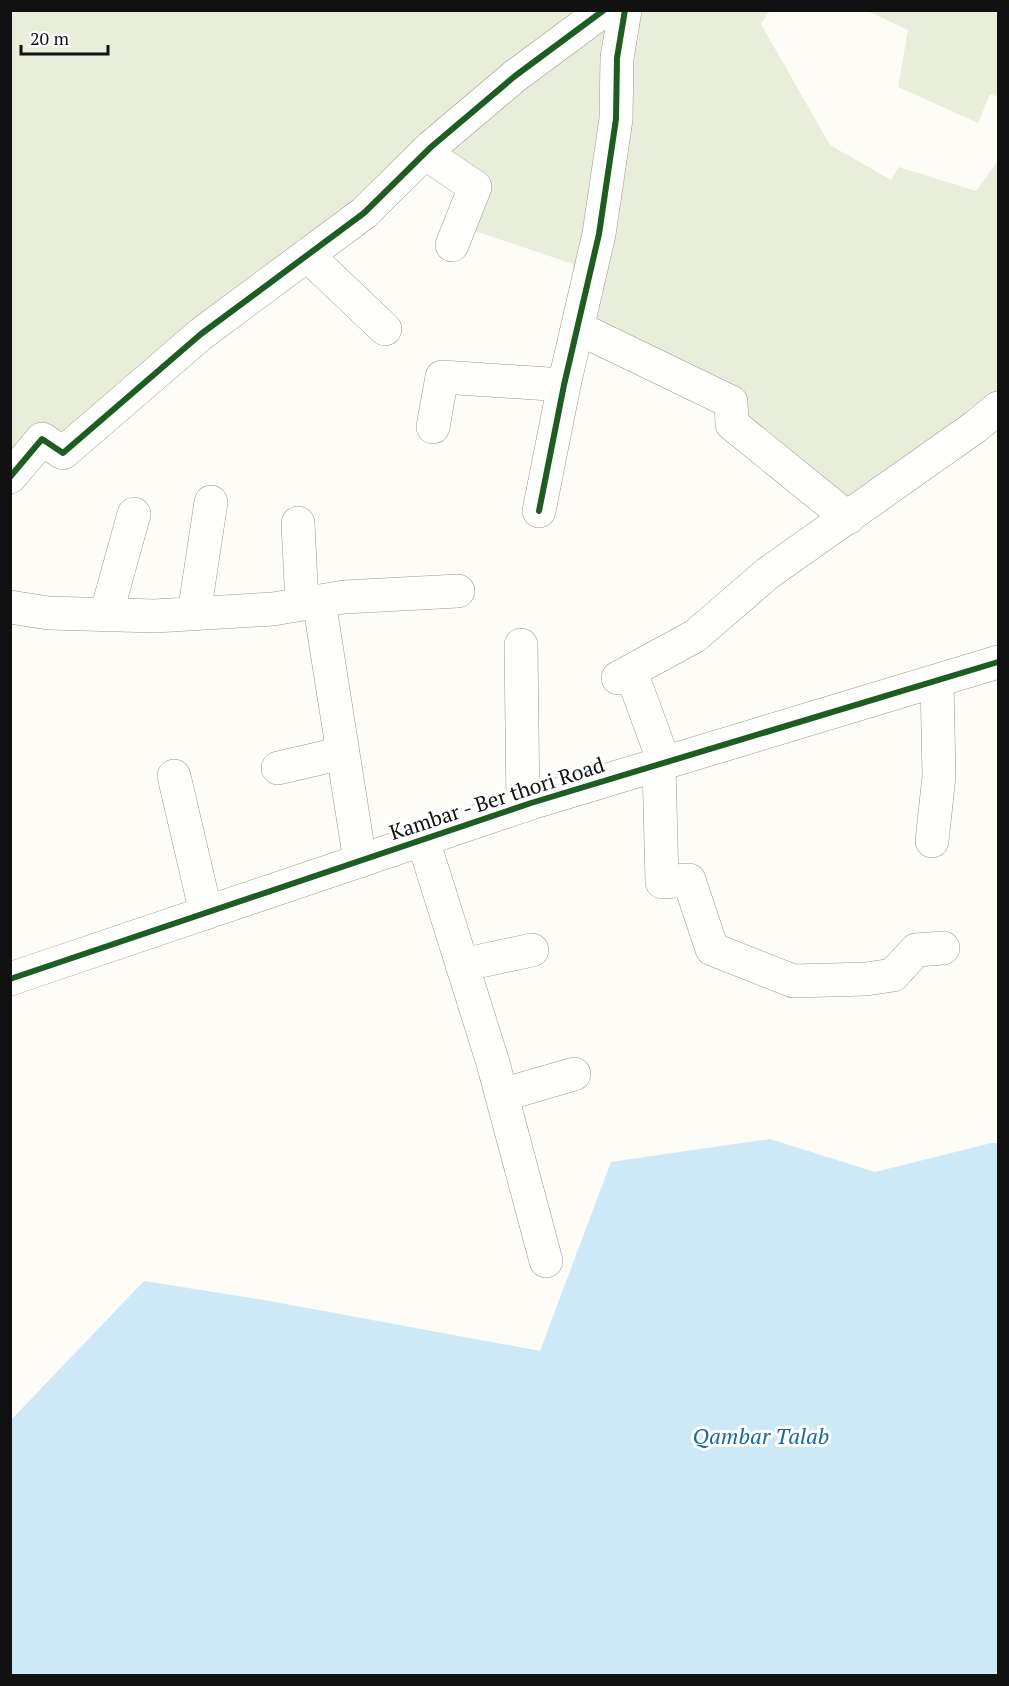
<svg xmlns="http://www.w3.org/2000/svg" width="1009" height="1686" font-family="'PT Serif',serif">
<rect width="100%" height="100%" fill="#fdfcf7"/>
<!-- cemetery -->
<path fill="#e9eedb" d="M11 11H769L761 24 830 145 891 180 899 167 976 191 998 161V398L844 500 739 421 570 318 573 264 475 231 485 176 422 139 353 204 64 443 11 466Z
M867 11H998V97L990 94 978 123 898 87 908 30Z"/>
<!-- water -->
<path fill="#cde8f7" d="M770 1139 875 1172 991 1143H998V1675H11V1420L144 1281 264 1300 540 1351 611 1162Z"/>
<g fill="none" stroke-linecap="round" stroke-linejoin="round">
<defs>
<path id="minor" d="M425 153 475 187 452 245
M307 255 385 329
M578 328 731 402 732 424 848 518
M433 427 442 377 564 385
M10 477 42 439 63 453 201 334 364 213 431 147 515 76 604 10
M539 511 564 385 599 234 616 119 617 58 625 10
M298 523 302 604
M319 601 360 861
M10 607 48 613 155 616 273 609 344 597 458 591
M194 614 211 502
M106 615 134 514
M521 645 523 806
M631 672 664 762
M618 678 695 636 768 573 975 427 998 408
M659 764 662 882 689 880 712 949 793 981 866 979 893 975 916 950 943 948
M278 768 343 753
M174 776 206 913
M423 840 493 1063 546 1261
M932 841 939 776 937 681
M462 965 532 950
M502 1095 574 1074"/>
<path id="tertiary" d="M10 979 531 803 998 662"/>
</defs>
<!-- minor casing -->
<use href="#minor" stroke="#979795" stroke-width="34"/>
<!-- tertiary casing -->
<use href="#tertiary" stroke="#979795" stroke-width="34"/>
<!-- minor -->
<use href="#minor" stroke="#fffffe" stroke-width="33"/>
<!-- tertiary -->
<use href="#tertiary" stroke="#fffffe" stroke-width="33"/>
<defs>
<path id="cycleway" d="M10 477 42 439 63 453 201 334 364 213 431 147 515 76 604 10
M539 511 564 385 599 234 616 119 617 58 625 10
M10 979 531 803 998 662"/>
</defs>
<!-- cycleway casing -->
<use href="#cycleway" stroke="#fff" stroke-width="10"/>
<!-- cycleway -->
<use href="#cycleway" stroke="#1b5e20" stroke-width="6"/>
</g>
<g text-anchor="middle" stroke-width="6" stroke-linejoin="round" paint-order="stroke">
<!-- street labels -->
<g font-size="21" fill="#111" stroke="#fff">
<text transform="translate(497 799) rotate(-18)" y="7">Kambar - Ber thori Road</text>
</g>
<!-- water labels -->
<g font-size="22" font-style="italic" fill="#1768a6" stroke="#fff">
<text x="761" y="1444">Qambar Talab</text>
</g>
</g>
<!-- border -->
<rect width="1009" height="1686" fill="none" stroke="#111111" stroke-width="24"/>
<!-- scale -->
<path d="M21 45v9h87v-9" fill="none" stroke="#111111" stroke-width="3"/>
<text x="30" y="45" font-size="18" fill="#111111" stroke="#ffffff" stroke-width="4.5" paint-order="stroke">20 m</text>
</svg>
